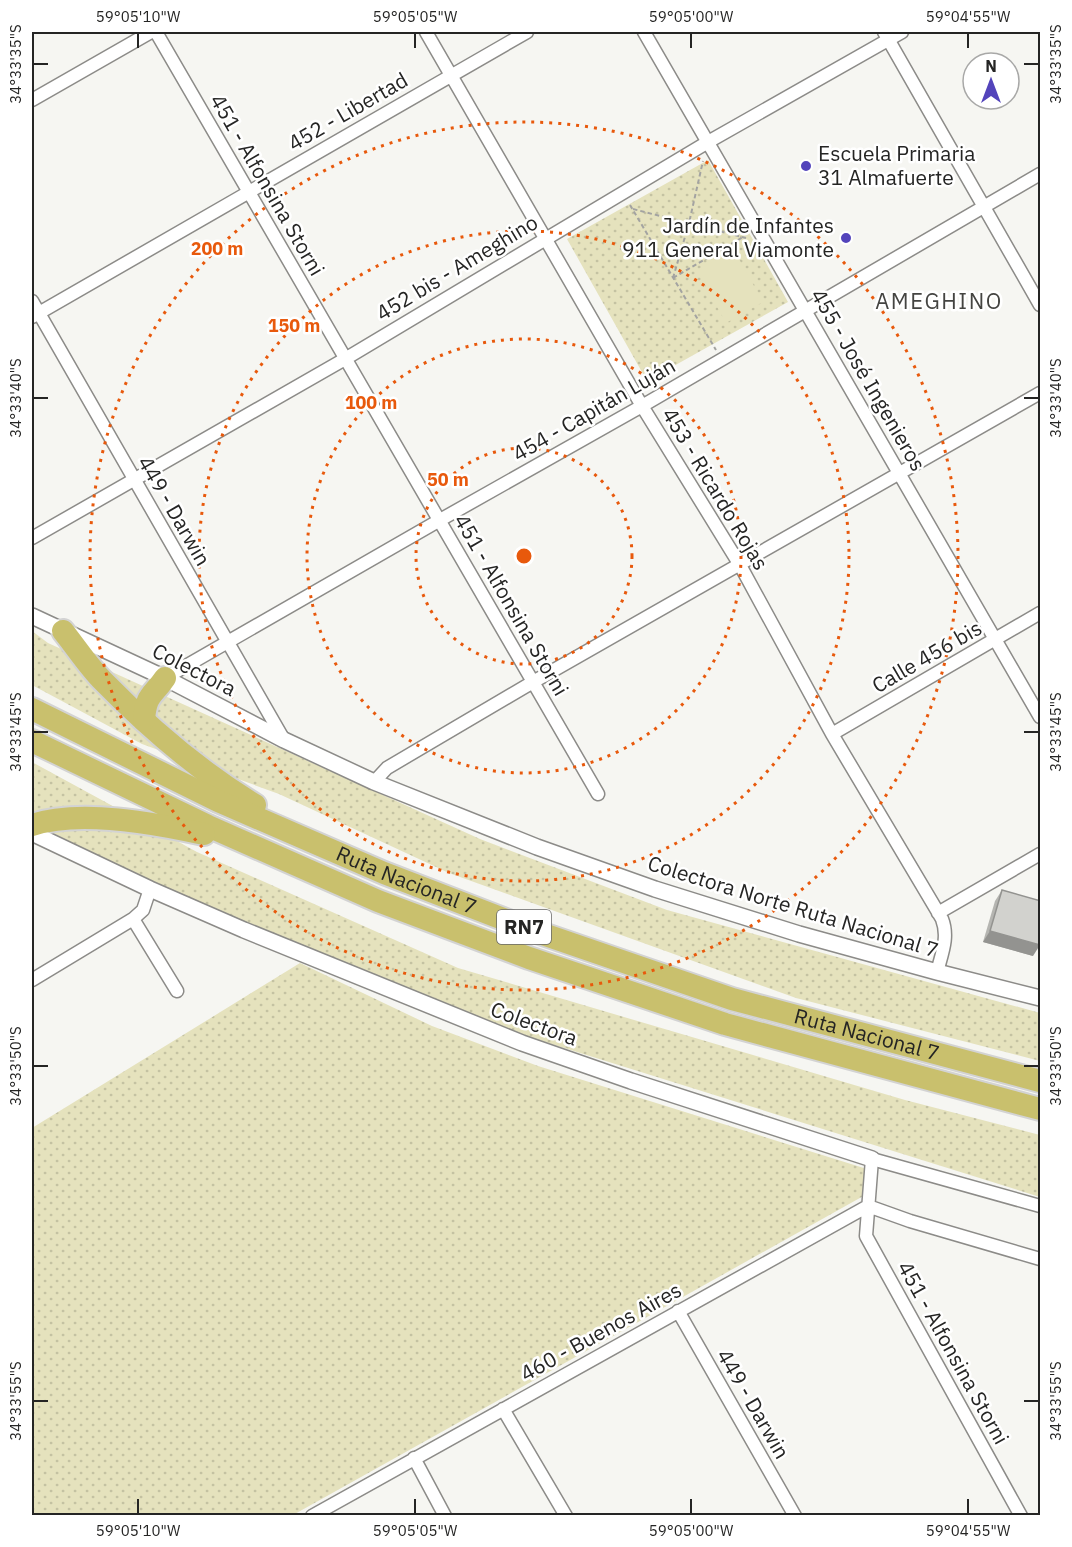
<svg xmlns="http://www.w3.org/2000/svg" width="1072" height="1547" font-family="'IBM Plex Sans',sans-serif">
<defs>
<pattern id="grass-dots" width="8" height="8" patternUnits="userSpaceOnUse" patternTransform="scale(1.5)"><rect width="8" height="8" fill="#e5e2bd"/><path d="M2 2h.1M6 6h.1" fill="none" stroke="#c4c2a2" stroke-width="1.8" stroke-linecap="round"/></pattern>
</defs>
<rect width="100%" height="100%" fill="#f6f6f2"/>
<!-- grass -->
<path fill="url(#grass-dots)" d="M708 160 788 302 647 381 567 239Z
M32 631 48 643 480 839 667 910 1040 1013V1061L796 998 449 873 279 794 142 744 32 685Z
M32 762 197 852 458 968 905 1100 1040 1135V1197L529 1037 244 922 120 868 32 822Z
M300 963 432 1026 538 1066 867 1169V1194L293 1515 32 1516V1128Z"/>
<!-- pitch -->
<path fill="#e5e2bd" d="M734 250 763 302 726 323 697 270Z"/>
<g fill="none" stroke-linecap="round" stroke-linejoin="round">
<defs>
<path id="minor" d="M156 32 598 794
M426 32 642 406 740 565 832 734 942 919C949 937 942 953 937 972
M644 32 1040 717
M884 32 1040 305
M32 100 151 32
M32 301 284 740
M32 317 527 32
M32 538 345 359 708 142 902 32
M165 678 440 520 642 406 1040 174
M832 734 1040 613
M374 782 387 768 533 682 1040 393
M938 913 1040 854
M133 919 177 991
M32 980 133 919 143 910 150 889
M868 1206 910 1221 1040 1259
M678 1311 795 1516
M503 1409 566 1516
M414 1458 445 1516
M312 1516 868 1206
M1021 1516 866 1236 872 1159 1040 1206"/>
<path id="tertiary" d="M32 616 165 678 284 740 374 782 537 847 655 889 799 934 937 972 1040 998
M32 833 150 889 244 930 522 1043 631 1081 872 1159"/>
<g id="motorway">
<path d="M63 631C76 647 88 666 103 681 149 728 199 771 255 805"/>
<path id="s1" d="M32 709 218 801 384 873 537 932 732 999 1040 1081"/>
<path d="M144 720C146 694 152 697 165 678"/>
<path d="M32 741 208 826 378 901 529 958 725 1024 1040 1109"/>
<path d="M32 825C80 809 155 823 204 834"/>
</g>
</defs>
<!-- minor casing -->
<use href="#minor" stroke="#8c8b88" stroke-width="15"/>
<!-- tertiary casing -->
<use href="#tertiary" stroke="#8c8b88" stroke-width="18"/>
<!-- motorway casing -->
<use href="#motorway" stroke="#d3d3d3" stroke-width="26"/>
<!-- path -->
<path stroke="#a3a3a1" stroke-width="2" stroke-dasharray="4.5 3" stroke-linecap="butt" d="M630 205 716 350
M633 209 746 238
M673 278 689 223 703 161
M673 278 743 237"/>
<!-- minor -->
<use href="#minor" stroke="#fff" stroke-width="12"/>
<!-- tertiary -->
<use href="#tertiary" stroke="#fff" stroke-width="15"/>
<!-- motorway -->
<use href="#motorway" stroke="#c9c06d" stroke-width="22"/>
</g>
<!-- wall -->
<path fill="#b5b5b1" d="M1002 890 1033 956 983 942 995 901Z"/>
<!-- shaded-wall -->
<path fill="#939390" d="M990 931 1040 945 1033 956 983 942Z"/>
<!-- building -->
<path fill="#d2d2ce" stroke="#939390" stroke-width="1.5" d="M1002 890 1041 901 1040 945 990 931Z"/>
<!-- ticks -->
<path fill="none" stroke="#252524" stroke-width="2" d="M138 33V48M415 33V48M691 33V48M968 33V48M33 64H48M1024 64H1039M33 398H48M1024 398H1039M33 732H48M1024 732H1039M33 1066H48M1024 1066H1039M33 1401H48M1024 1401H1039M138 1499V1514M415 1499V1514M691 1499V1514M968 1499V1514"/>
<!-- distance rings -->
<g fill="none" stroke="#e8590c" stroke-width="3" stroke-dasharray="3 6">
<circle cx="524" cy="556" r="108"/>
<circle cx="524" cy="556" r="217"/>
<circle cx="524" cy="556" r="325"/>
<circle cx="524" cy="556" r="434"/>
</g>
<!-- markers -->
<g fill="#5344bb" stroke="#fff" stroke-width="2">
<circle cx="806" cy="166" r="6"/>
<circle cx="846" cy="238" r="6"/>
</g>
<g text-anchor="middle" stroke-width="5" stroke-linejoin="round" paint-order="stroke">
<!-- shield labels -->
<rect fill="#fff" stroke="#666" stroke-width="1.5" x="497" y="910" width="54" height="34" rx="4.5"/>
<g font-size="20" font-weight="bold" fill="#252524">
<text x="524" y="934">RN7</text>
</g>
<!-- street labels -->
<g font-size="21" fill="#252524" stroke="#fff">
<text transform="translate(348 112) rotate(-30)" y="7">452 - Libertad</text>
<text transform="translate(267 185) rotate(60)" y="7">451 - Alfonsina Storni</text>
<text transform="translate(457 268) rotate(-31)" y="7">452 bis - Ameghino</text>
<text transform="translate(868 380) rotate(60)" y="7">455 - José Ingenieros</text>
<text transform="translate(594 410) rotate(-30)" y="7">454 - Capitán Luján</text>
<text transform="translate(715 489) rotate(59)" y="7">453 - Ricardo Rojas</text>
<text transform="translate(174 511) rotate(60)" y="7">449 - Darwin</text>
<text transform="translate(511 605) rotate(60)" y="7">451 - Alfonsina Storni</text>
<text transform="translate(927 657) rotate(-30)" y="7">Calle 456 bis</text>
<text transform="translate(194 670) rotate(27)" y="7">Colectora</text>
<text dy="7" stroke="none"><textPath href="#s1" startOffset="412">Ruta Nacional 7</textPath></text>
<text transform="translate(793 907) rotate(17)" y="7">Colectora Norte Ruta Nacional 7</text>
<text transform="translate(534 1024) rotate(20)" y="7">Colectora</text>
<text dy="7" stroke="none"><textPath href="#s1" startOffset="898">Ruta Nacional 7</textPath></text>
<text transform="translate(601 1332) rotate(-29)" y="7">460 - Buenos Aires</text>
<text transform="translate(953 1353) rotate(61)" y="7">451 - Alfonsina Storni</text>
<text transform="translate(753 1404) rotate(60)" y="7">449 - Darwin</text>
</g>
<!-- poi labels -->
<g font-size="21" fill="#252524" stroke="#fff" text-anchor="start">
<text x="818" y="161">Escuela Primaria<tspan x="818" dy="24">31 Almafuerte</tspan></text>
<text x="834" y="233" text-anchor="end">Jardín de Infantes<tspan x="834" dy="24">911 General Viamonte</tspan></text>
</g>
<!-- neighbourhood labels -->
<g font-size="22" letter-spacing="1.5" fill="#444441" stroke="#fff">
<text x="939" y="309">AMEGHINO</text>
</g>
</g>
<circle cx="524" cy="556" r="9" fill="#e8590c" stroke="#fff" stroke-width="3"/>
<g font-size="18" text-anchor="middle" font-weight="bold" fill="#e8590c" stroke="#fff" stroke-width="5" stroke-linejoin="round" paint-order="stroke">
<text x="217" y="255">200 m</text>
<text x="294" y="332">150 m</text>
<text x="371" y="409">100 m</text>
<text x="448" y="486">50 m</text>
</g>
<!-- border -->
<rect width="1072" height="1547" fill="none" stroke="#ffffff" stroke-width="66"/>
<!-- north arrow -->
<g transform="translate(991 81)"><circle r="28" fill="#ffffff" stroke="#a8a8a7" stroke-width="1.5"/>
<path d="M0-4.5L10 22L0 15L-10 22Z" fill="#5344bb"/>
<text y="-9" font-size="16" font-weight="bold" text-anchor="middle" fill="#252524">N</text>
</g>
<rect x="33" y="33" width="1006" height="1481" fill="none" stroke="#252524" stroke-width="2"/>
<g font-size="15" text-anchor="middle" fill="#252524">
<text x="138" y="22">59°05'10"W</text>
<text x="415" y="22">59°05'05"W</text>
<text x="691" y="22">59°05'00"W</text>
<text x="968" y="22">59°04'55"W</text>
<text transform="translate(16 64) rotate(-90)" y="5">34°33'35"S</text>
<text transform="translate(1056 64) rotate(-90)" y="5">34°33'35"S</text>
<text transform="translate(16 398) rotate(-90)" y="5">34°33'40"S</text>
<text transform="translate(1056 398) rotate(-90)" y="5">34°33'40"S</text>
<text transform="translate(16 732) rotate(-90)" y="5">34°33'45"S</text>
<text transform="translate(1056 732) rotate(-90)" y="5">34°33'45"S</text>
<text transform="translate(16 1066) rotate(-90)" y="5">34°33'50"S</text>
<text transform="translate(1056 1066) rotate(-90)" y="5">34°33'50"S</text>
<text transform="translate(16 1401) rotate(-90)" y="5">34°33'55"S</text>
<text transform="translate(1056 1401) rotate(-90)" y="5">34°33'55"S</text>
<text x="138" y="1536">59°05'10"W</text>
<text x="415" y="1536">59°05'05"W</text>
<text x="691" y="1536">59°05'00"W</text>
<text x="968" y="1536">59°04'55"W</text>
</g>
</svg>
